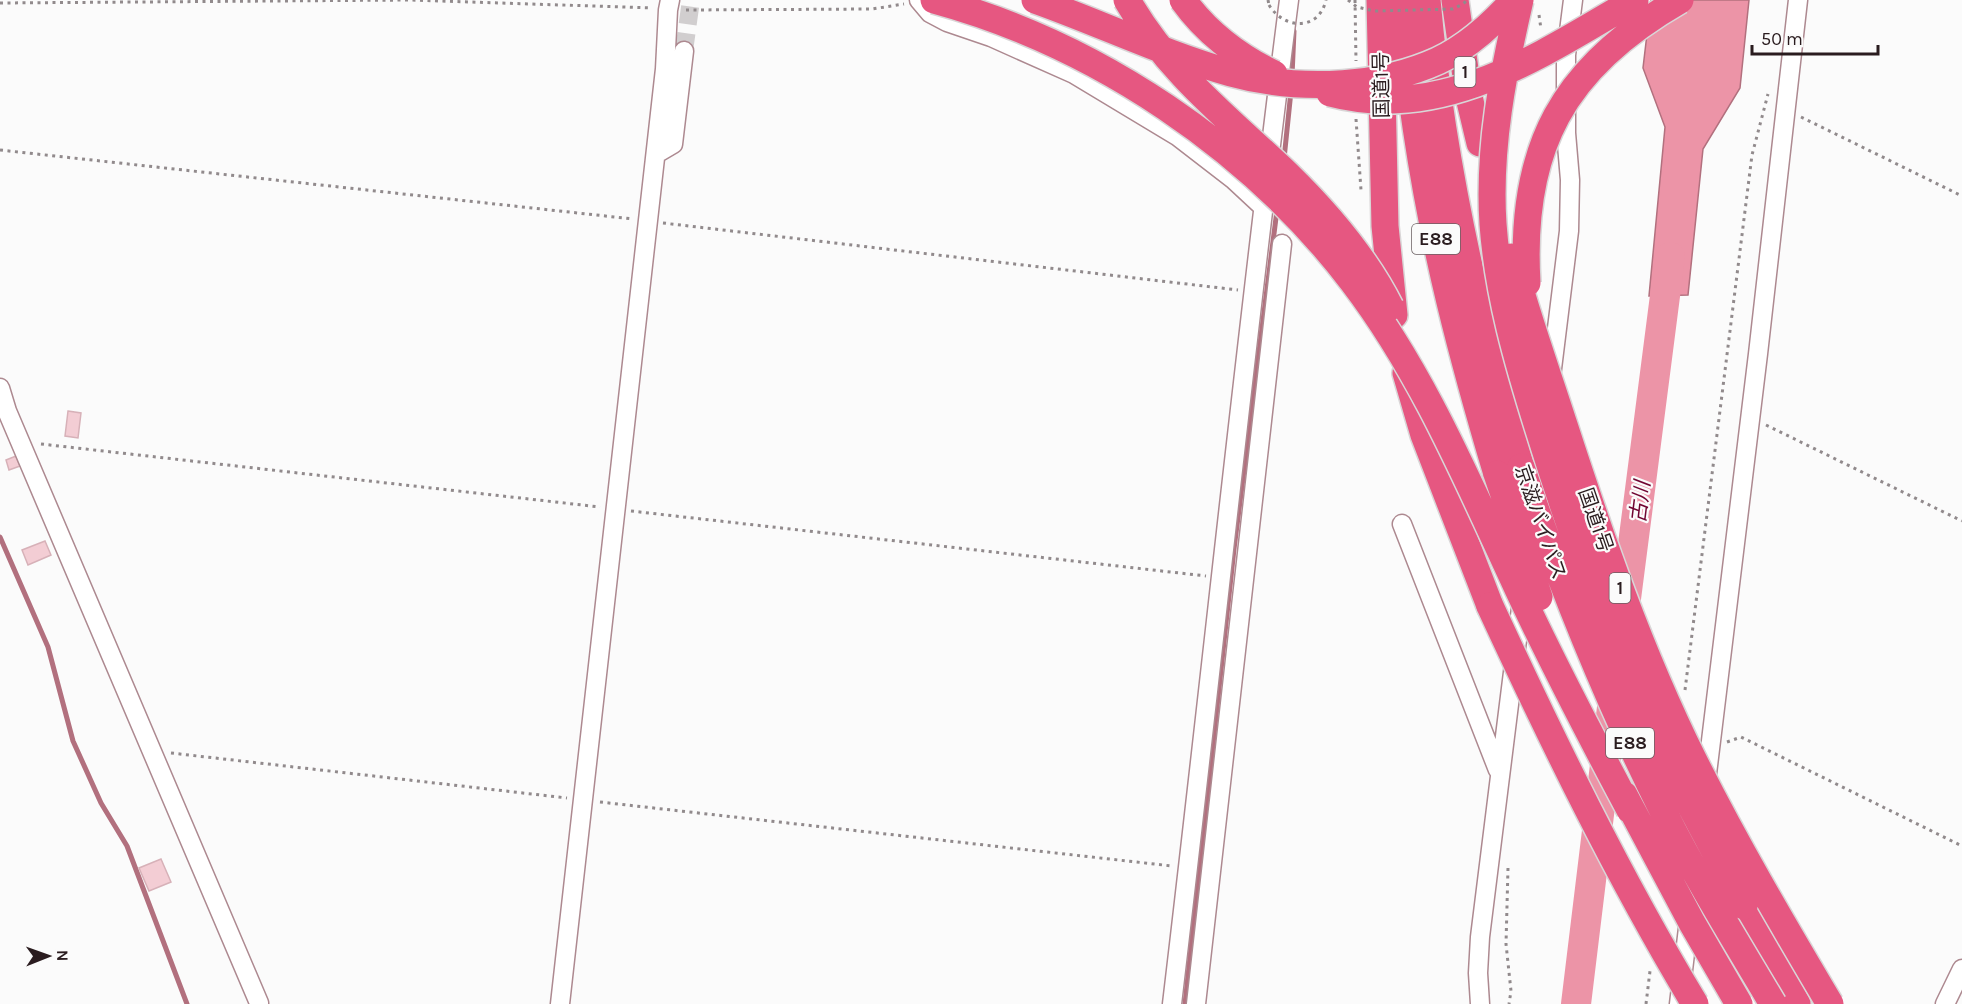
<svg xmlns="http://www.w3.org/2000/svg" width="1962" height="1004" font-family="Karla,'Noto Sans JP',sans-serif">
<rect width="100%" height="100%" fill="#fbfbfb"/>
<!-- water -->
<path fill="#ec94a7" stroke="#b2707e" stroke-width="1.5" d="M1651 0H1749L1740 88 1703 149 1688 295 1649 296 1665 127 1643 68Z"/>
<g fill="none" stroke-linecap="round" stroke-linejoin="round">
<!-- stream -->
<path stroke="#b2707e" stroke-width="5" d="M1292 76 1294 31
M1284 159 1291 91
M0 537 48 647 73 741 101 803 127 846 187 1004
M1185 1004 1234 549 1277 210"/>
<!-- river -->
<path stroke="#ec94a7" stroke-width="30" d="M1624 614 1670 257
M1576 1004 1614 691"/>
</g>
<!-- building -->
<path fill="#f3cdd4" stroke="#d7b1b8" stroke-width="1.5" d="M68 411 81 413 78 438 65 436Z
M16 456 20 466 9 470 6 460Z
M45 541 51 555 28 565 22 550Z
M161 859 171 882 149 891 139 868Z"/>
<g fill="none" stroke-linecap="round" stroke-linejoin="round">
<!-- minor-tunnel -->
<path stroke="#d1cecf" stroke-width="18" stroke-dasharray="18 9" stroke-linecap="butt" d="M684 51 691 0"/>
<defs>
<path id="minor" d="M919 0 930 13 947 22 991 37 1074 74 1177 136 1234 180 1263 207
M656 154 673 144 684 51
M1551 377 1569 231 1570 180 1566 133V55L1573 0
M0 388 7 411 259 1003
M1402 524 1498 770
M1706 782 1758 354 1798 0
M560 1004 665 69 668 10 670 0
M1172 1004C1212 669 1246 334 1289 0
M1196 1004 1282 244
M1480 1004 1478 973 1480 937 1522 600
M1679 1004 1695 869
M1945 1004 1962 969"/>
<path id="highway" d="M1380 0 1385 226 1394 315
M1401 0C1410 101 1426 203 1450 302 1464 360 1480 417 1497 474
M1427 0C1441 158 1476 315 1521 467
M1455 0 1469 97 1480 143
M1406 373 1424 435 1490 606
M1744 906 1797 1004"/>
</defs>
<!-- minor casing -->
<use href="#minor" stroke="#ad8990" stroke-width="21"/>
<!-- highway casing -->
<use href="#highway" stroke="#d9d6d7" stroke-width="30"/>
<!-- path -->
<path stroke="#918a8c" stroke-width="3" stroke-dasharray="3 4.5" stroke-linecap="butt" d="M1268 0 1269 5
M1355 0 1356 61
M0 3 411 0 652 8
M686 10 872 9 904 4
M1539 15 1541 29
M1801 117 1962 196
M1356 119 1361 190
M0 150 633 219
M663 223 1238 290
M1766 425 1962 521
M41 444 600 507
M631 511 1206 576
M1685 690 1752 155 1768 94
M1727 742 1741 737 1962 846
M171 753 567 798
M600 802 1172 866
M1508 868 1506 944 1511 991 1509 1004
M1646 1004 1650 971"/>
<!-- minor -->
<use href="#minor" stroke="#fff" stroke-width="18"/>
<!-- highway -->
<use href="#highway" stroke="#e65781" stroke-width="27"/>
<defs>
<path id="highway-bridge" d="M934 0C1096 44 1251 148 1353 282 1421 371 1465 475 1512 576 1548 655 1589 733 1630 810
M1035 0C1100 23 1164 54 1231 73 1292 90 1368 89 1428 65 1462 52 1490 27 1514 0
M1127 0C1168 72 1228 118 1287 174 1327 213 1365 257 1390 307
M1183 0C1206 32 1239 57 1274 74
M1520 0C1503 73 1488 149 1493 224 1498 294 1518 363 1539 430 1573 541 1615 652 1666 757 1690 807 1718 856 1744 906
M1330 93C1443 123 1542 54 1635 0
M1511 257C1526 314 1546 369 1564 425 1601 539 1640 652 1693 759 1735 843 1782 923 1830 1004
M1527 283C1519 148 1563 67 1680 0
M1521 467C1561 585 1607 699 1663 811 1696 877 1735 940 1773 1004
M1497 474 1539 597
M1490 606C1553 742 1618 876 1695 1004
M1624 795 1692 923 1739 1004"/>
</defs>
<!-- highway-bridge casing -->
<use href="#highway-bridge" stroke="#d9d6d7" stroke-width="30" stroke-linecap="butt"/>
<!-- path-bridge -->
<path stroke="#918a8c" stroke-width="3" stroke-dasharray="3 4.5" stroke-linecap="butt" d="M1348 0 1357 7 1374 11 1453 9 1463 4 1467 0
M1269 5C1284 30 1319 31 1326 0"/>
<!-- highway-bridge -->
<use href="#highway-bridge" stroke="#e65781" stroke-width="27"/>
</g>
<g text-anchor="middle" stroke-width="4.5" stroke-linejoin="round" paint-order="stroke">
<!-- shield labels -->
<g fill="#fbfbfb" stroke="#695f61" stroke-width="1.5">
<rect x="1454.5" y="57" width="21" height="30" rx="4.5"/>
<rect x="1412" y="224" width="48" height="30" rx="4.5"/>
<rect x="1609.5" y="573" width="21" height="30" rx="4.5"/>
<rect x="1606" y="728" width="48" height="30" rx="4.5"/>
</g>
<g font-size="18" font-weight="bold" fill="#2a1c1f">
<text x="1465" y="78">1</text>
<text x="1436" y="245">E88</text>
<text x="1620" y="594">1</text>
<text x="1630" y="749">E88</text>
</g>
<!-- street labels -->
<g font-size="20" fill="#2a1c1f" stroke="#fbfbfb">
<text transform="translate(1381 85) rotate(-91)" y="7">国道1号</text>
<text transform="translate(1596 520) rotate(71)" y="7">国道1号</text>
<text transform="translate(1541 522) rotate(71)" y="7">京滋バイパス</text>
</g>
<!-- water labels -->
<g font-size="21" font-style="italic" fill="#700431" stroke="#fbfbfb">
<text transform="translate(1640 502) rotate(-83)" y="7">古川</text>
</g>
</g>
<!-- north arrow -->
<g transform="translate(48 956) rotate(89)" stroke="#fbfbfb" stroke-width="4.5" paint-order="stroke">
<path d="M0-4.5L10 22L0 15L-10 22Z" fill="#2a1c1f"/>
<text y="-9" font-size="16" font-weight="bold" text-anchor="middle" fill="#2a1c1f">N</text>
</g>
<!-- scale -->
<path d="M1752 45v9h126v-9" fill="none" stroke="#2a1c1f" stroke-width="3"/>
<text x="1761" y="45" font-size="18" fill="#2a1c1f" stroke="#fbfbfb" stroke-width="4.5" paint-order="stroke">50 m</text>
</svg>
